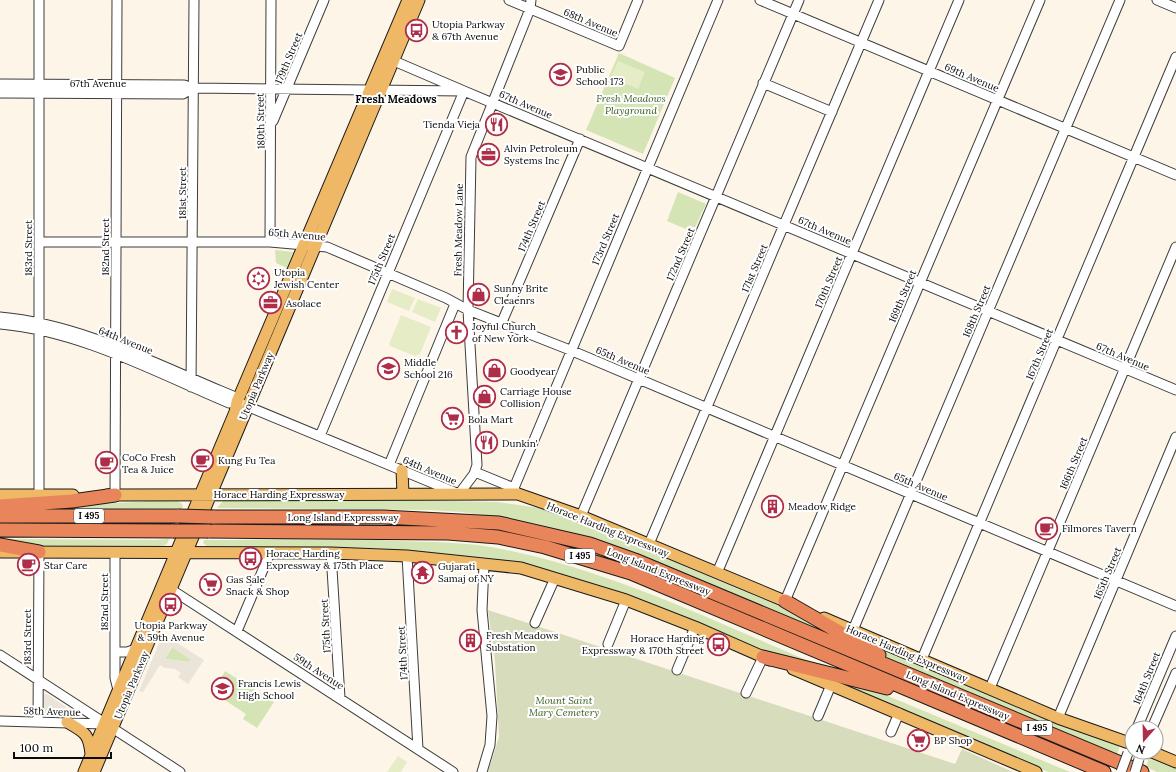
<svg xmlns="http://www.w3.org/2000/svg" width="1176" height="772" font-family="Lora,serif">
<rect width="100%" height="100%" fill="#fdf6e8"/>
<!-- green -->
<path fill="#d5e4b5" d="M619 53 675 78 643 154 586 130Z
M678 192 706 204 693 232 667 221Z
M275 250 293 252 287 268 276 263Z
M169 500 178 501 182 504 183 508 47 509 65 506Z
M407 500 497 502 547 509 782 607 820 630 823 634 516 521 462 512 429 510 217 508 223 501Z
M7 539 157 540 169 539 167 544 160 548 43 547Z
M204 540C269 540 334 538 399 541 429 542 461 542 491 547 606 568 711 620 818 665L760 650 639 599 529 564 372 548H209L203 543Z
M873 645 1048 720 1120 745 1117 755 922 675 884 656Z
M172 647 191 659 189 662 165 659Z
M225 671 274 702 257 728 243 719 246 714 220 697 222 688 219 682Z
M816 674 869 688 1070 772H1048Z
M1149 758 1176 769V772H1157L1146 767Z"/>
<!-- cemetery -->
<path fill="#d7dcbc" d="M488 610 955 764 962 749 1013 772H488L499 737 495 661Z"/>
<!-- pitch -->
<path fill="#e5ecc6" d="M618 61 645 72 638 89 611 77Z
M392 289 415 298 409 311 387 302Z
M418 299 441 308 435 322 412 312Z
M401 315 431 327 420 354 415 356 390 346 389 344Z
M398 756 407 762 401 772H387Z"/>
<!-- plaza -->
<path fill="#ebe4d9" fill-rule="evenodd" d="M163 634 204 660 188 684 178 677 181 673 175 669 165 668 160 665 143 692 139 691ZM171 647 190 659 189 662 165 659Z
M44 694H47L66 707 63 713H44L42 710Z"/>
<g fill="none" stroke-linecap="round" stroke-linejoin="round">
<defs>
<path id="minor" d="M509 0 619 46 638 0
M760 0 1176 175
M1157 0 1176 8
M763 83 832 112
M0 84 184 85 193 88 464 91 1176 390
M0 93 183 94 193 88
M273 121 324 0
M39 242H270L327 247 446 298 468 310 570 350 1176 606
M270 242 271 0
M0 317C78 324 150 361 221 391L233 396 237 402 459 494 474 474 477 465 468 310 471 157 530 9 531 0
M502 322 580 139
M0 324C81 331 155 372 229 403L237 402
M191 387 194 0
M320 436 464 91 394 61
M389 465 455 304
M475 472 514 488 516 492
M514 488 718 0
M115 495 117 0
M39 496V0
M581 516 799 0
M649 544 879 0
M115 553V678L118 690
M331 553 340 698
M407 556 418 749
M717 573 959 0
M172 590 453 772
M785 601 1040 0
M535 623 555 578
M853 630 1120 0
M237 631 270 553
M608 644 626 600
M115 652H127L136 649
M0 655 180 772
M922 659 1176 57
M677 670 695 627
M990 688 1176 247
M746 693 763 657
M818 716 831 685
M1058 718 1176 437
M0 721 104 724
M38 721 39 552
M1137 728 1176 636
M1152 728 1176 673
M891 732 899 713
M482 772 490 745 492 716 482 610 484 565"/>
<path id="major" d="M402 470 403 494
M0 495H73
M107 495 518 494 581 516 792 604
M0 552 331 553 407 556 521 568 626 600 695 627 770 660
M824 618 1058 718 1132 744
M793 669 1036 772
M67 722C84 732 89 733 91 754
M1152 752 1176 762
M84 772 235 412 237 402 408 0
M94 772 419 0"/>
<path id="highway" d="M0 506 72 501 115 495
M0 516H179
M213 517H383L499 523 590 544 635 560 1142 772
M0 530 173 531
M208 531 448 533 498 537 545 547 631 573 1104 772
M0 545 39 552
M785 601 879 655
M763 657 887 688"/>
</defs>
<!-- minor casing -->
<use href="#minor" stroke="#3d3d3d" stroke-width="11"/>
<!-- major casing -->
<use href="#major" stroke="#1b1b1b" stroke-width="13"/>
<!-- highway casing -->
<use href="#highway" stroke="#1b1b1b" stroke-width="15"/>
<!-- minor -->
<use href="#minor" stroke="#fff" stroke-width="9"/>
<!-- major -->
<use href="#major" stroke="#eeb867" stroke-width="11"/>
<!-- highway -->
<use href="#highway" stroke="#e9855a" stroke-width="13"/>
<defs>
<path id="minor-bridge" d="M1121 772 1128 753
M1135 772 1139 759"/>
<path id="highway-bridge" d="M179 516 213 517
M173 531H208"/>
</defs>
<!-- minor-bridge casing -->
<use href="#minor-bridge" stroke="#3d3d3d" stroke-width="11" stroke-linecap="butt"/>
<!-- highway-bridge casing -->
<use href="#highway-bridge" stroke="#1b1b1b" stroke-width="15" stroke-linecap="butt"/>
<!-- minor-bridge -->
<use href="#minor-bridge" stroke="#fff" stroke-width="9"/>
<!-- highway-bridge -->
<use href="#highway-bridge" stroke="#e9855a" stroke-width="13"/>
</g>
<!-- icons -->
<defs>
<symbol id="bus-ring" viewBox="-11 -11 22 22"><circle r="9.5" fill="#fff" stroke="#ae2d48" stroke-width="1.5"/><path d="M-5-6H5V4H4V6H2V4H-2V6H-4V4H-5ZM-3.5-4V0h7V-4ZM-3.5 1.2v1.5H-2V1.2ZM2 1.2v1.5H3.5V1.2Z" fill="#ae2d48"/></symbol>
<symbol id="school-ring" viewBox="-11 -11 22 22"><circle r="9.5" fill="#fff" stroke="#ae2d48" stroke-width="1.5"/><path d="M0-5L7-2L0 1L-7-2ZM-4 1L0 2.5L4 1V4Q0 6-4 4Z" fill="#ae2d48"/></symbol>
<symbol id="restaurant-ring" viewBox="-11 -11 22 22"><circle r="9.5" fill="#fff" stroke="#ae2d48" stroke-width="1.5"/><path d="M-5-6h1v4h1v-4h1v4h1v-4h1v5L-1.5 .5V6h-2V.5L-5-1ZM5-6V6H3V1.5H1.5Q1.5-4 5-6Z" fill="#ae2d48"/></symbol>
<symbol id="office-ring" viewBox="-11 -11 22 22"><circle r="9.5" fill="#fff" stroke="#ae2d48" stroke-width="1.5"/><path d="M-6-3h4V-5.5h4V-3h4V5H-6ZM-1-4.5V-3h2v-1.5ZM-6 0V1H6V0Z" fill="#ae2d48"/></symbol>
<symbol id="synagogue-ring" viewBox="-11 -11 22 22"><circle r="9.5" fill="#fff" stroke="#ae2d48" stroke-width="1.5"/><path d="M0-6.5L5.6 3.2H-5.6ZM0 6.5L5.6-3.2H-5.6Z" fill="#ae2d48"/></symbol>
<symbol id="shop-ring" viewBox="-11 -11 22 22"><circle r="9.5" fill="#fff" stroke="#ae2d48" stroke-width="1.5"/><path d="M-5-2.5h2.3a2.7 3.5 0 0 1 5.4 0H5L5.5 6h-11ZM-1.5-2.5h3a1.5 2.3 0 0 0-3 0Z" fill="#ae2d48"/></symbol>
<symbol id="church-ring" viewBox="-11 -11 22 22"><circle r="9.5" fill="#fff" stroke="#ae2d48" stroke-width="1.5"/><path d="M-1.2-6h2.4v3.5h3.3v2.4h-3.3V6h-2.4V-.1h-3.3v-2.4h3.3Z" fill="#ae2d48"/></symbol>
<symbol id="supermarket-ring" viewBox="-11 -11 22 22"><circle r="9.5" fill="#fff" stroke="#ae2d48" stroke-width="1.5"/><path d="M-6-5.5h2.5l.6 2H6L4.5 2H-2.5L-4.4-4H-6ZM-1.5 3.2a1.3 1.3 0 1 0 .1 0ZM3 3.2a1.3 1.3 0 1 0 .1 0Z" fill="#ae2d48"/></symbol>
<symbol id="cafe-ring" viewBox="-11 -11 22 22"><circle r="9.5" fill="#fff" stroke="#ae2d48" stroke-width="1.5"/><path d="M-5.5-4.5H6V0H3Q3 3.5 0 3.5H-2.5Q-5.5 3.5-5.5 0ZM3-3.2v2h1.7v-2ZM-6 4.5H4V6H-6Z" fill="#ae2d48"/></symbol>
<symbol id="building-ring" viewBox="-11 -11 22 22"><circle r="9.5" fill="#fff" stroke="#ae2d48" stroke-width="1.5"/><path d="M-4-6H4V6H1V3H-1V6H-4ZM-2.5-4.3h1.7v1.8h-1.7ZM.8-4.3h1.7v1.8H.8ZM-2.5-1h1.7V.8h-1.7ZM.8-1h1.7V.8H.8Z" fill="#ae2d48"/></symbol>
<symbol id="temple-ring" viewBox="-11 -11 22 22"><circle r="9.5" fill="#fff" stroke="#ae2d48" stroke-width="1.5"/><path d="M0-6L5-2H3V0L6.5 2.5H4V6H1.5V3h-3V6H-4V2.5H-6.5L-3 0V-2H-5Z" fill="#ae2d48"/></symbol>
</defs>
<g fill-rule="evenodd">
<use href="#bus-ring" x="404" y="18" width="25" height="25"/>
<use href="#school-ring" x="548" y="62" width="25" height="25"/>
<use href="#restaurant-ring" x="484" y="112" width="25" height="25"/>
<use href="#office-ring" x="476" y="142" width="25" height="25"/>
<use href="#synagogue-ring" x="246" y="266" width="25" height="25"/>
<use href="#shop-ring" x="466" y="282" width="25" height="25"/>
<use href="#office-ring" x="258" y="290" width="25" height="25"/>
<use href="#church-ring" x="444" y="320" width="25" height="25"/>
<use href="#school-ring" x="376" y="356" width="25" height="25"/>
<use href="#shop-ring" x="482" y="358" width="25" height="25"/>
<use href="#shop-ring" x="472" y="384" width="25" height="25"/>
<use href="#supermarket-ring" x="440" y="406" width="25" height="25"/>
<use href="#restaurant-ring" x="474" y="430" width="25" height="25"/>
<use href="#cafe-ring" x="190" y="448" width="25" height="25"/>
<use href="#cafe-ring" x="94" y="450" width="25" height="25"/>
<use href="#building-ring" x="760" y="494" width="25" height="25"/>
<use href="#cafe-ring" x="1034" y="516" width="25" height="25"/>
<use href="#bus-ring" x="238" y="546" width="25" height="25"/>
<use href="#cafe-ring" x="16" y="552" width="25" height="25"/>
<use href="#temple-ring" x="410" y="560" width="25" height="25"/>
<use href="#supermarket-ring" x="198" y="572" width="25" height="25"/>
<use href="#bus-ring" x="158" y="592" width="25" height="25"/>
<use href="#building-ring" x="458" y="628" width="25" height="25"/>
<use href="#bus-ring" x="706" y="632" width="25" height="25"/>
<use href="#school-ring" x="210" y="676" width="25" height="25"/>
<use href="#supermarket-ring" x="906" y="728" width="25" height="25"/>
</g>
<g text-anchor="middle" stroke-width="4" stroke-linejoin="round" paint-order="stroke">
<!-- shield labels -->
<g fill="#fff" stroke="#545454" stroke-width="1">
<rect x="74" y="509" width="30" height="14" rx="3"/>
<rect x="565" y="549" width="30" height="14" rx="3"/>
<rect x="1022" y="721" width="30" height="14" rx="3"/>
</g>
<g font-size="9" font-weight="bold" fill="#0a0a0a">
<text x="89" y="519">I 495</text>
<text x="580" y="559">I 495</text>
<text x="1037" y="731">I 495</text>
</g>
<!-- street labels -->
<g font-size="10" fill="#0a0a0a" stroke="#fff">
<text transform="translate(591 22) rotate(23)" y="4">68th Avenue</text>
<text transform="translate(288 58) rotate(-67)" y="4">179th Street</text>
<text transform="translate(972 77) rotate(23)" y="4">69th Avenue</text>
<text x="98" y="87">67th Avenue</text>
<text transform="translate(526 104) rotate(23)" y="4">67th Avenue</text>
<text transform="translate(260 121) rotate(-91)" y="4">180th Street</text>
<text transform="translate(182 193) rotate(-90)" y="4">181st Street</text>
<text transform="translate(531 226) rotate(-67)" y="4">174th Street</text>
<text transform="translate(458 230) rotate(-89)" y="4">Fresh Meadow Lane</text>
<text transform="translate(825 230) rotate(23)" y="4">67th Avenue</text>
<text transform="translate(297 234) rotate(5)" y="4">65th Avenue</text>
<text transform="translate(605 239) rotate(-67)" y="4">173rd Street</text>
<text transform="translate(105 247) rotate(-90)" y="4">182nd Street</text>
<text transform="translate(28 248) rotate(-90)" y="4">183rd Street</text>
<text transform="translate(680 254) rotate(-67)" y="4">172nd Street</text>
<text transform="translate(381 259) rotate(-67)" y="4">175th Street</text>
<text transform="translate(754 268) rotate(-67)" y="4">171st Street</text>
<text transform="translate(828 282) rotate(-67)" y="4">170th Street</text>
<text transform="translate(902 296) rotate(-67)" y="4">169th Street</text>
<text transform="translate(976 311) rotate(-67)" y="4">168th Street</text>
<text transform="translate(126 340) rotate(22)" y="4">64th Avenue</text>
<text transform="translate(1039 354) rotate(-67)" y="4">167th Street</text>
<text transform="translate(1123 356) rotate(23)" y="4">67th Avenue</text>
<text transform="translate(623 360) rotate(23)" y="4">65th Avenue</text>
<text transform="translate(256 386) rotate(-67)" y="4">Utopia Parkway</text>
<text transform="translate(1073 463) rotate(-67)" y="4">166th Street</text>
<text transform="translate(430 470) rotate(23)" y="4">64th Avenue</text>
<text transform="translate(921 486) rotate(23)" y="4">65th Avenue</text>
<text x="279" y="498">Horace Harding Expressway</text>
<text x="343" y="521">Long Island Expressway</text>
<text transform="translate(608 529) rotate(22)" y="4">Horace Harding Expressway</text>
<text transform="translate(659 571) rotate(22)" y="4">Long Island Expressway</text>
<text transform="translate(1107 573) rotate(-67)" y="4">165th Street</text>
<text transform="translate(104 602) rotate(-90)" y="4">182nd Street</text>
<text transform="translate(325 626) rotate(-93)" y="4">175th Street</text>
<text transform="translate(27 637) rotate(-90)" y="4">183rd Street</text>
<text transform="translate(402 653) rotate(-93)" y="4">174th Street</text>
<text transform="translate(907 653) rotate(23)" y="4">Horace Harding Expressway</text>
<text transform="translate(319 671) rotate(33)" y="4">59th Avenue</text>
<text transform="translate(1146 678) rotate(-68)" y="4">164th Street</text>
<text transform="translate(131 685) rotate(-67)" y="4">Utopia Parkway</text>
<text transform="translate(958 695) rotate(23)" y="4">Long Island Expressway</text>
<text transform="translate(52 711) rotate(2)" y="4">58th Avenue</text>
</g>
<!-- poi labels -->
<g font-size="10" fill="#0a0a0a" stroke="#fff" text-anchor="start">
<text x="432" y="28">Utopia Parkway<tspan x="432" dy="12">&amp; 67th Avenue</tspan></text>
<text x="576" y="73">Public<tspan x="576" dy="12">School 173</tspan></text>
<text x="480" y="128" text-anchor="end">Tienda Vieja</text>
<text x="504" y="152">Alvin Petroleum<tspan x="504" dy="12">Systems Inc</tspan></text>
<text x="274" y="276">Utopia<tspan x="274" dy="12">Jewish Center</tspan></text>
<text x="494" y="292">Sunny Brite<tspan x="494" dy="12">Cleaenrs</tspan></text>
<text x="286" y="307">Asolace</text>
<text x="472" y="330">Joyful Church<tspan x="472" dy="12">of New York</tspan></text>
<text x="404" y="366">Middle<tspan x="404" dy="12">School 216</tspan></text>
<text x="510" y="375">Goodyear</text>
<text x="500" y="395">Carriage House<tspan x="500" dy="12">Collision</tspan></text>
<text x="468" y="423">Bola Mart</text>
<text x="502" y="447">Dunkin'</text>
<text x="122" y="461">CoCo Fresh<tspan x="122" dy="12">Tea &amp; Juice</tspan></text>
<text x="218" y="464">Kung Fu Tea</text>
<text x="788" y="510">Meadow Ridge</text>
<text x="1062" y="532">Filmores Tavern</text>
<text x="266" y="557">Horace Harding<tspan x="266" dy="12">Expressway &amp; 175th Place</tspan></text>
<text x="44" y="569">Star Care</text>
<text x="438" y="570">Gujarati<tspan x="438" dy="12">Samaj of NY</tspan></text>
<text x="226" y="583">Gas Sale<tspan x="226" dy="12">Snack &amp; Shop</tspan></text>
<text x="171" y="629" text-anchor="middle">Utopia Parkway<tspan x="171" dy="12">&amp; 59th Avenue</tspan></text>
<text x="486" y="639">Fresh Meadows<tspan x="486" dy="12">Substation</tspan></text>
<text x="704" y="642" text-anchor="end">Horace Harding<tspan x="704" dy="12">Expressway &amp; 170th Street</tspan></text>
<text x="238" y="687">Francis Lewis<tspan x="238" dy="12">High School</tspan></text>
<text x="934" y="744">BP Shop</text>
</g>
<!-- park labels -->
<g font-size="10" font-style="italic" fill="#365b20" stroke="#fff">
<text x="631" y="102">Fresh Meadows<tspan x="631" dy="12">Playground</tspan></text>
<text x="564" y="704">Mount Saint<tspan x="564" dy="12">Mary Cemetery</tspan></text>
</g>
<!-- neighbourhood labels -->
<g font-size="11" font-weight="bold" fill="#0a0a0a" stroke="#fff">
<text x="396" y="103">Fresh Meadows</text>
</g>
</g>
<!-- north arrow -->
<g transform="translate(1144 740) rotate(200)"><circle r="19" fill="#ffffff" stroke="#9d9d9d"/>
<path d="M0-3L7 15L0 10L-7 15Z" fill="#ae2d48"/>
<text y="-6" font-size="11" font-weight="bold" text-anchor="middle" fill="#0a0a0a">N</text>
</g>
<!-- scale -->
<path d="M14 752v6h97v-6" fill="none" stroke="#0a0a0a" stroke-width="2"/>
<text x="20" y="752" font-size="12" fill="#0a0a0a" stroke="#ffffff" stroke-width="3" paint-order="stroke">100 m</text>
</svg>
